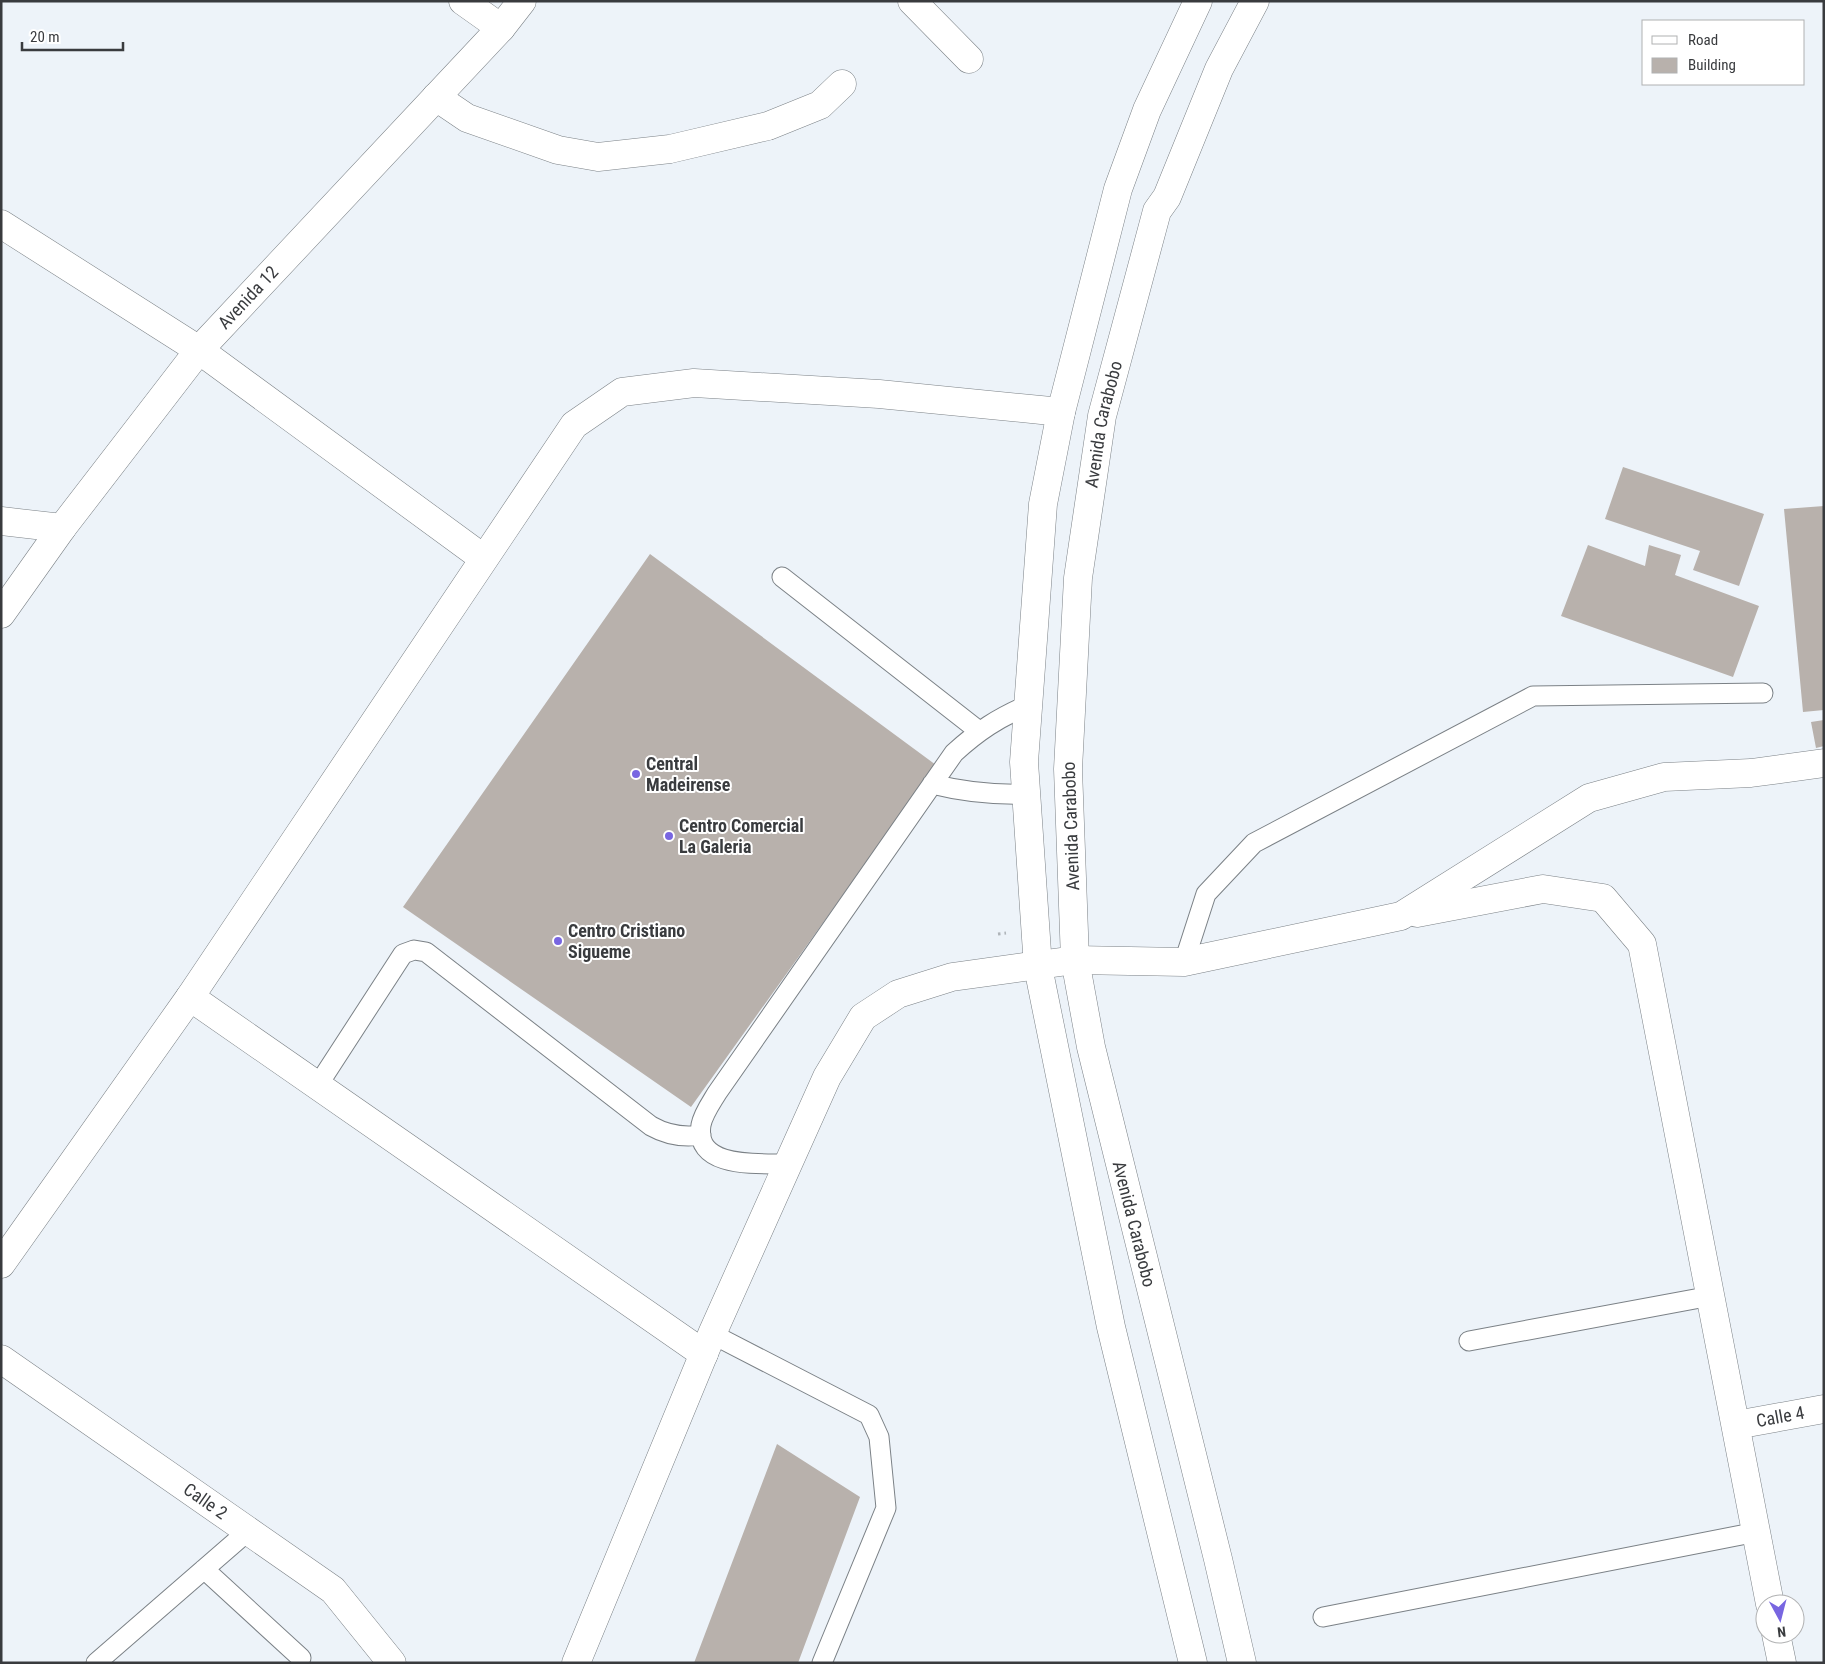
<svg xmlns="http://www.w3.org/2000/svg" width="1825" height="1664" font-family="'Roboto Condensed',sans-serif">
<rect width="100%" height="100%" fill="#edf3f9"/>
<!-- building -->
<path fill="#b8b1ac" d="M1623 467 1764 514 1739 586 1693 570 1700 551 1605 519Z
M1824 506V710L1803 712 1784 509Z
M1588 545 1645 566 1649 545 1681 555 1675 575 1759 606 1733 677 1561 616Z
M650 554 936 765 691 1107 403 907Z
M1824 720V746L1816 748 1811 722Z
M777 1444 860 1497 798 1663H694Z"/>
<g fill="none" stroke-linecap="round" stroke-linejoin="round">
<defs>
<path id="lane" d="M782 577 979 731
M932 784C964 792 992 795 1025 794
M1184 962 1206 894 1254 843 1533 696 1763 693
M318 1085 403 954 414 950 426 952 651 1126C667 1135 682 1138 701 1135
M788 1164C761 1163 694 1170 701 1125 703 1114 711 1103 717 1093L954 753C978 731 998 718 1028 705
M712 1334 869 1415 879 1437 886 1508 822 1663
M1469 1341 1711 1296
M204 1569 301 1658
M1323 1617 1757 1532
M96 1663 248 1531"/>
<g id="street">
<path d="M463 1 501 28"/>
<path d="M912 1 969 59"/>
<path d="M436 97 467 118 558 150 598 157 670 149 768 126 820 105 842 84"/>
<path d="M1 224 199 350 483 558"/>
<path d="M1 521 62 528"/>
<path id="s1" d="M1 614 62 528 199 350 501 28 522 1"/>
<path d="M1417 913 1543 889 1603 898 1642 944 1770 1604"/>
<path d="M190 997 704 1354"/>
<path d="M1 1264 190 997 574 425 622 392 694 383 879 394 1061 412"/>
<path id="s2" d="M1 1359 333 1590 392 1663"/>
<path id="s3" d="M1736 1425 1824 1409"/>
<path d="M1776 1634 1782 1663"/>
<path d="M576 1663 712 1334 788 1164 827 1077 863 1017 898 994 952 977 1075 960 1184 962 1401 916 1589 798 1664 777 1751 773 1824 763"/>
</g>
<g id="secondary">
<path d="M1193 1663 1111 1327 1038 967 1024 762 1043 504 1061 412 1118 189 1147 110 1198 1"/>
<path id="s4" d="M1242 1663 1218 1559 1091 1047 1075 960 1068 769 1078 578 1102 416 1157 211 1167 197 1219 69 1255 1"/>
</g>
</defs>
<!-- lane casing -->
<use href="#lane" stroke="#7b8186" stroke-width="21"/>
<!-- street casing -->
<use href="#street" stroke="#7b8186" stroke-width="29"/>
<!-- secondary casing -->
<use href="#secondary" stroke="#7b8186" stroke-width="29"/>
<!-- path -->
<path stroke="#afb4b9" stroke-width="3" stroke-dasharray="2.5 4" stroke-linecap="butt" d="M998 934 1006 933"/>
<!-- lane -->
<use href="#lane" stroke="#fff" stroke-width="19"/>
<!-- street -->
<use href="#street" stroke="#fff" stroke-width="28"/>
<!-- secondary -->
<use href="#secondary" stroke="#fff" stroke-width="28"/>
</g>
<!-- markers -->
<g fill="#7866e1" stroke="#fff" stroke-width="2">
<circle cx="636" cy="774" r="5"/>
<circle cx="669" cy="836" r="5"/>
<circle cx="558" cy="941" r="5"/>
</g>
<g text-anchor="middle" stroke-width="4" stroke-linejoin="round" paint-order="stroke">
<!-- street labels -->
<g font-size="18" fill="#393b3e" stroke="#fff">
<text dy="6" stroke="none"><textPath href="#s1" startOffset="402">Avenida 12</textPath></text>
<text dy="6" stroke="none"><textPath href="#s4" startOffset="1261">Avenida Carabobo</textPath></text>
<text transform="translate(1071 826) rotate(-92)" y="6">Avenida Carabobo</text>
<text transform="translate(1134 1224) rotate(76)" y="6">Avenida Carabobo</text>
<text dy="6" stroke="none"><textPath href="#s3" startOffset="45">Calle 4</textPath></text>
<text dy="6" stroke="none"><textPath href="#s2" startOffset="249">Calle 2</textPath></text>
</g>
<!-- poi labels -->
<g font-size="18" font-weight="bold" fill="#393b3e" stroke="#fff" text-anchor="start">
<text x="646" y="770">Central<tspan x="646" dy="21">Madeirense</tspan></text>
<text x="679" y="832">Centro Comercial<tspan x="679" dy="21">La Galeria</tspan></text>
<text x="568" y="937">Centro Cristiano<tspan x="568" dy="21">Sigueme</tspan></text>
</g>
</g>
<!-- border -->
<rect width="1825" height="1664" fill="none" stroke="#393b3e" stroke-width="5"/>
<!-- legend -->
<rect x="1642" y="20" width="162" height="65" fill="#ffffff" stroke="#b0b1b2"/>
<rect x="1652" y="36" width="25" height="8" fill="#ffffff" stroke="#b0b1b2"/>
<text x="1688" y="45" font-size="15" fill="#393b3e">Road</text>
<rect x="1652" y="58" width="25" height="15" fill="#b8b1ac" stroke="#b0b1b2"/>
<text x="1688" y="70" font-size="15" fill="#393b3e">Building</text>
<!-- north arrow -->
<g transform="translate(1780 1619) rotate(173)"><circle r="24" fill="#ffffff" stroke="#b0b1b2"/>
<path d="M0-4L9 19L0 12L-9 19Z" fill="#7866e1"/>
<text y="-8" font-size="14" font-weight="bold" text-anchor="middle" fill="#393b3e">N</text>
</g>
<!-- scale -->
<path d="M22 42v8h101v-8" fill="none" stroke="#393b3e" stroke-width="2.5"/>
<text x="30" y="42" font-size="15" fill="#393b3e" stroke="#ffffff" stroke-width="4" paint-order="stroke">20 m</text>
</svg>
